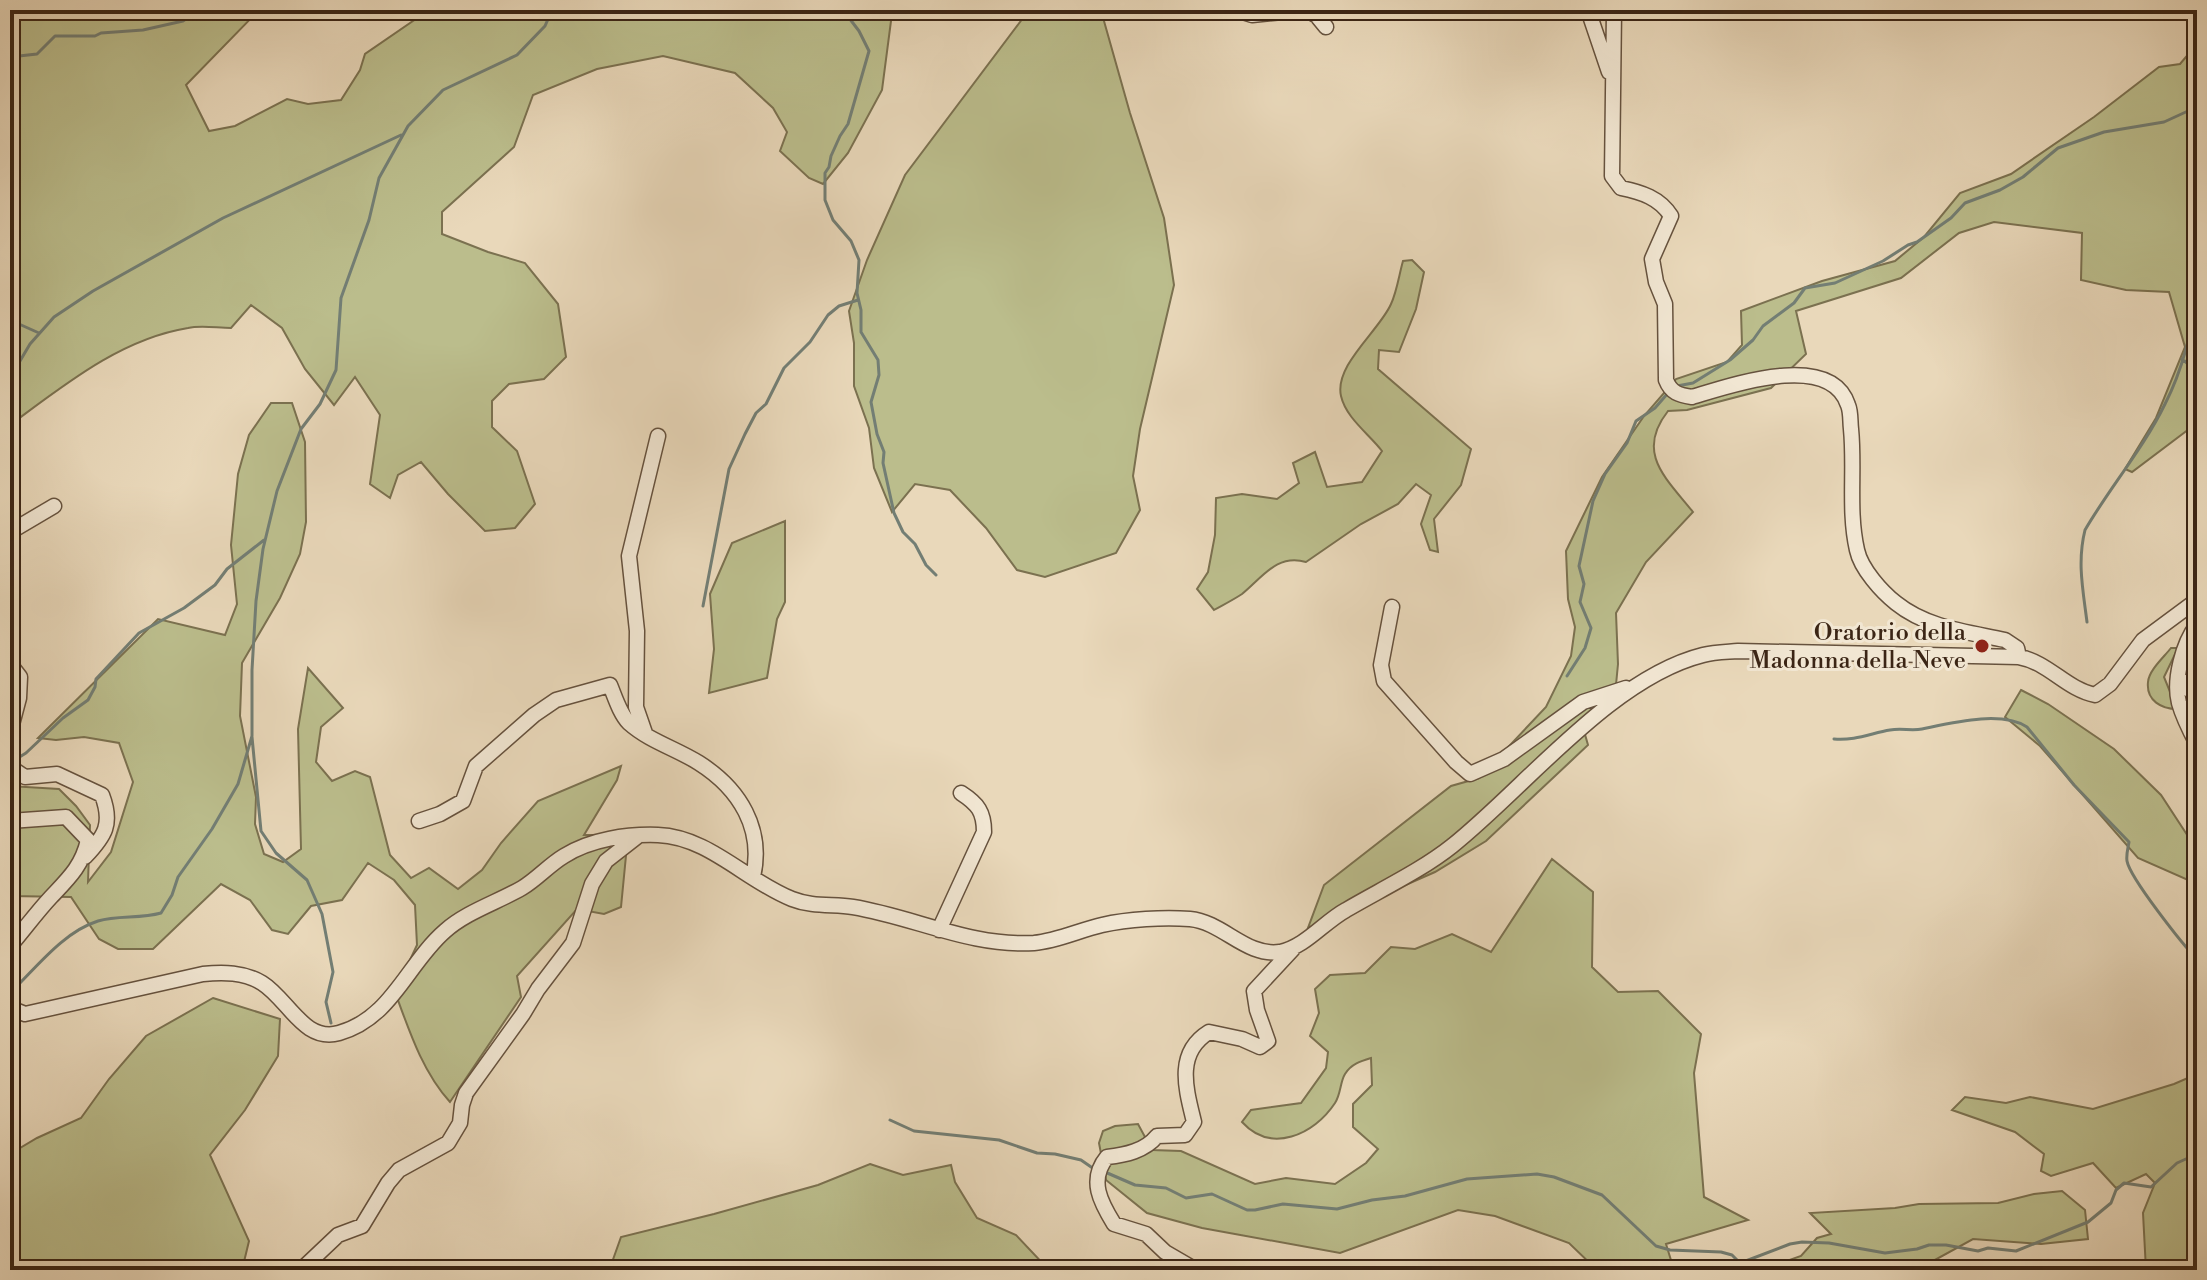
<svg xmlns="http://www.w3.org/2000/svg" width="2207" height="1280" font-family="'Libre Bodoni',serif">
<rect width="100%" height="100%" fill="#e9d8ba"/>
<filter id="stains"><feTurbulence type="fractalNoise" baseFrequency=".0025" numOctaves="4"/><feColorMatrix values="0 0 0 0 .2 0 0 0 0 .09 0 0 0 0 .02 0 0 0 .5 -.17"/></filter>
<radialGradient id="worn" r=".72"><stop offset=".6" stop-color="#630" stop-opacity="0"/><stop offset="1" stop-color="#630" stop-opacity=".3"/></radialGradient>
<!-- green -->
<path fill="#bbbd8c" stroke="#7b7150" stroke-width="2" d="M10 10H259L186 85 209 131 235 126 287 99 308 104 341 100 360 70 365 54 426 12V10H889L891 21 882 90 848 153 823 184 809 178 780 151 787 132 773 108 735 73 663 56 597 69 533 95 514 147 442 212V234L488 252 525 263 558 304 566 357 544 379 509 384 492 401V427L517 451 535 504 515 528 485 531 448 494 421 462 398 475 390 498 370 484 380 415 355 377 334 405 305 369 282 328 251 305 231 328C217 328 201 325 188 328 120 339 63 386 10 425Z
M1029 10H1098L1102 14 1130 113 1164 218 1174 285 1140 429 1133 476 1140 510 1116 553 1045 577 1017 570 986 528 950 490 915 484 892 512 874 468 869 428 854 386V343L849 311 867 260 905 175Z
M2197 44V303L2195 320 2197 326V423L2132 472 2125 469 2156 418 2185 347 2169 292 2126 290 2081 280 2082 233 1994 222 1959 233 1901 278 1796 311 1806 354 1771 388 1687 410 1668 411C1635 453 1666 478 1693 512L1646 562 1616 613 1618 664 1615 695 1582 724 1588 745 1486 841 1435 872 1308 928 1324 885 1451 786 1479 778 1546 707 1571 656 1575 627 1568 599 1566 551 1602 477 1644 416 1676 379 1727 362 1742 345 1741 311 1822 281 1895 261 1924 237 1960 193 2011 174 2094 117 2159 67 2180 64Z
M1412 260 1424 272 1416 309 1399 352 1379 350 1378 369 1471 449 1461 485 1434 519 1438 552 1430 550 1421 524 1431 495 1416 484 1398 504 1361 524 1306 562C1277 553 1262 578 1242 594 1233 600 1223 605 1214 610L1197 589 1208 572 1215 535 1216 498 1242 494 1277 499 1299 483 1293 463 1315 452 1327 487 1362 482 1382 451C1369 434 1346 418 1341 396 1334 365 1380 330 1391 304 1397 291 1399 275 1403 261Z
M271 403H292L305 442 306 522 300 554 280 598 242 663 240 716 256 797 255 824 264 854 283 862 301 849 298 729 308 668 343 708 321 727 316 762 332 781 355 771 370 777 390 855 411 878 429 868 458 889 482 870 501 843 538 801 621 766 617 780 584 835H628L621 907 604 914 577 909 517 976 521 997 450 1102C422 1071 409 1030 395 992L417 945 415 905 394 880 368 863 342 900 311 906 288 934 272 930 250 900 221 884 153 949H118L99 939 71 897 10 896V786L59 789 76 806 90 825 88 882 111 852 133 782 119 743 84 737 56 740 38 738 158 619 225 635 237 604 231 545 238 474 249 435Z
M785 521V602L777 619 767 678 709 693 714 649 710 594 732 543Z
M2171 648H2178L2164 677 2177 709C2162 709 2146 701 2148 682 2149 670 2164 657 2171 648Z
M2021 690 2048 704 2114 749 2161 795 2197 850V884L2138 858 2040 746 2005 717Z
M1552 859 1593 892 1592 967 1618 992 1658 991 1701 1034 1694 1073 1704 1197 1748 1220 1666 1244 1674 1270H1597L1569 1243 1495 1216 1458 1210 1340 1253 1202 1228 1147 1213 1106 1180 1099 1143 1103 1131 1115 1126 1138 1124 1152 1150 1181 1151 1255 1184 1286 1178 1335 1184 1366 1163 1378 1149 1353 1127V1104L1372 1085 1371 1058C1361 1061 1351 1064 1345 1074 1340 1082 1341 1094 1335 1103 1314 1135 1271 1154 1242 1122L1251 1110 1301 1103 1326 1068 1328 1052 1310 1036 1319 1013 1315 989 1330 975 1365 973 1391 947 1415 949 1452 934 1491 952Z
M213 998 280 1019 278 1056 245 1110 210 1155 249 1241 242 1270H10V1154L37 1138 81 1118 109 1079 146 1036Z
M2197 1074V1270H2146L2143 1213 2155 1183 2146 1174 2116 1188 2093 1163 2051 1176 2041 1171 2044 1154 2015 1132 1952 1110 1965 1097 2006 1103 2030 1097 2093 1109 2174 1084Z
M870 1164 903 1175 951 1165 955 1182 977 1218 1016 1235 1049 1270H612L610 1268 621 1237 714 1214 818 1185Z
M2062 1191 2085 1210 2088 1239 2041 1244 1973 1239 1922 1267 1921 1270H1761L1801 1256 1817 1238 1831 1234 1810 1213 1895 1208 1919 1204 1998 1203 2034 1194Z"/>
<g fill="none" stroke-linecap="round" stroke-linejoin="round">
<!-- stream -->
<path stroke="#737e74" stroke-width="3" d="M843 10 859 31 869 51 848 124 840 136 831 156 829 167 825 173V200L833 220 851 241 859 260 857 293 861 310V332L878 360 879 375 871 402 877 434 884 452 883 463 894 513 903 532 915 544 926 565 936 575
M10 57 37 54 55 36H95L101 33 143 30 183 21 199 10
M10 320 39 333
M2182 359 2197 371
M10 378 30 344 54 317 93 291 223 218 401 135
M1677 386 1693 383 1730 360 1753 340 1763 326 1794 303 1805 288 1835 283 1883 261 1908 245 1917 242 1951 218 1965 203 2000 190 2023 177 2058 148 2104 132 2164 122 2188 111
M703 606 729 469 745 434 756 413 766 404 784 368 810 342 828 315 839 306 858 300
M2087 622C2083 590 2077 562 2085 530 2110 487 2143 449 2165 404 2182 371 2193 329 2197 291
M1567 676 1585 648 1591 628 1580 602 1584 584 1579 566 1593 501 1605 474 1627 443 1636 421 1655 408 1668 393
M252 737 261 831 276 853 307 880 322 914 333 972 326 1002 331 1023
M1834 739C1854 741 1872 733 1890 730 1901 728 1912 731 1922 729 1951 723 2001 710 2027 727L2074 785 2129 842C2128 848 2126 855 2127 861 2130 878 2183 945 2197 959
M13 761 26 753 63 718 88 700 95 687 96 679 139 633 184 608 215 585 227 569 264 540
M10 993C36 968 63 932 98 921 118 915 140 919 161 913L172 895 178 877 212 829 238 784 252 736V670L256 601 263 549 277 491 301 429 320 404 336 370 341 298 369 220 379 178 408 126 443 90 517 55 545 26 552 10
M890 1120 914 1131 999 1140 1037 1153 1055 1154 1081 1160 1094 1169
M1105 1172 1135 1185 1166 1188 1186 1198 1212 1194 1247 1210H1255L1283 1204 1337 1209 1372 1200 1405 1196 1467 1179 1537 1174 1554 1177 1602 1195 1656 1246 1670 1250 1721 1252 1732 1255 1739 1262
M1722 1270 1790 1244 1802 1242 1829 1243 1885 1253 1917 1249 1929 1245H1946L1978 1251 1988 1248 2016 1251 2088 1222 2111 1203 2116 1190 2124 1183 2151 1187 2177 1163 2197 1154"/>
<defs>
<path id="minor" d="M1236 10 1252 15 1304 10
M1307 10 1317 16 1326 27
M1588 10 1609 72
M1614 10 1612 176 1621 188C1641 192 1660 198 1671 216L1652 259 1656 282 1665 304 1666 380C1671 393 1679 395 1692 397 1729 386 1830 350 1848 405 1851 412 1850 421 1851 429 1855 469 1848 511 1857 550 1861 569 1882 592 1896 603 1927 628 1968 632 2005 640L2017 648 2019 657
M10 532 54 506
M1392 607 1381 665 1384 681 1456 762 1470 774 1504 759 1583 702 1626 688
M2197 625C2183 643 2173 680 2179 703 2183 717 2190 731 2197 744
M10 664 20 677 19 698 10 732
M2179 678 2197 698
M645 733 636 707 637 631 629 556 658 436
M10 767 25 777 57 774 102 795C113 824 105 836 85 857
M10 821 66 817 88 840C82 866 69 878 51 897 36 913 24 930 10 946
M419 821 440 814 463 801 476 766 534 715 556 700 610 685C615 697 620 714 629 723 649 741 677 749 699 763 740 789 764 829 753 877
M939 930 984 832C984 812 978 804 961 793
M10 1008 25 1014 203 974C223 972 244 972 262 983 288 999 304 1043 339 1033 392 1018 407 964 445 931 466 912 498 902 522 888 537 879 549 865 564 856 591 839 627 834 658 835 709 837 746 881 792 899 812 907 833 904 853 907 914 917 971 947 1034 943 1057 941 1080 930 1102 925 1128 919 1164 917 1190 919 1223 922 1246 957 1280 952 1305 947 1324 922 1346 910 1380 890 1422 870 1452 846 1525 788 1611 678 1703 655 1714 652 1726 652 1738 651L2019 657C2048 662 2066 689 2095 695L2110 684 2143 640 2197 600
M301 1270 338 1235 362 1226 388 1183 399 1170 448 1143 460 1123 462 1105 466 1093 523 1014 538 989 573 943 592 884 606 861 638 836
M1196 1270 1165 1252 1146 1234 1114 1224C1101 1203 1088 1180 1107 1157 1125 1155 1145 1151 1157 1136L1185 1135 1194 1122C1186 1089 1175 1053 1209 1032L1242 1039 1260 1047 1268 1041 1257 1010 1254 991 1293 949"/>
</defs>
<!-- minor casing -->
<use href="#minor" stroke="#66523e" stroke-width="17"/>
<!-- minor -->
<use href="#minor" stroke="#f1e6d2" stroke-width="14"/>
</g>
<!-- markers -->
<circle fill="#8f2418" stroke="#f1e6d2" stroke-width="3" cx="1982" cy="646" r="8"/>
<g text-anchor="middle" stroke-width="6" stroke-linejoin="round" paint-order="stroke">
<!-- poi labels -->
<g font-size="24" fill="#3b2515" stroke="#f1e6d2" text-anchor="end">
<text x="1966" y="640">Oratorio della<tspan x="1966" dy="28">Madonna della Neve</tspan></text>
</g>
</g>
<!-- margin -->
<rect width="2207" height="1280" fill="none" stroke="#e9d8ba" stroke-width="40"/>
<rect x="12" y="12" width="2183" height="1256" fill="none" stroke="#3b2515" stroke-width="4"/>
<rect x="20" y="20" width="2167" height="1240" fill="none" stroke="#3b2515" stroke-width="2"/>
<rect width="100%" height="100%" filter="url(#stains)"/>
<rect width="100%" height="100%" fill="url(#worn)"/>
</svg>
